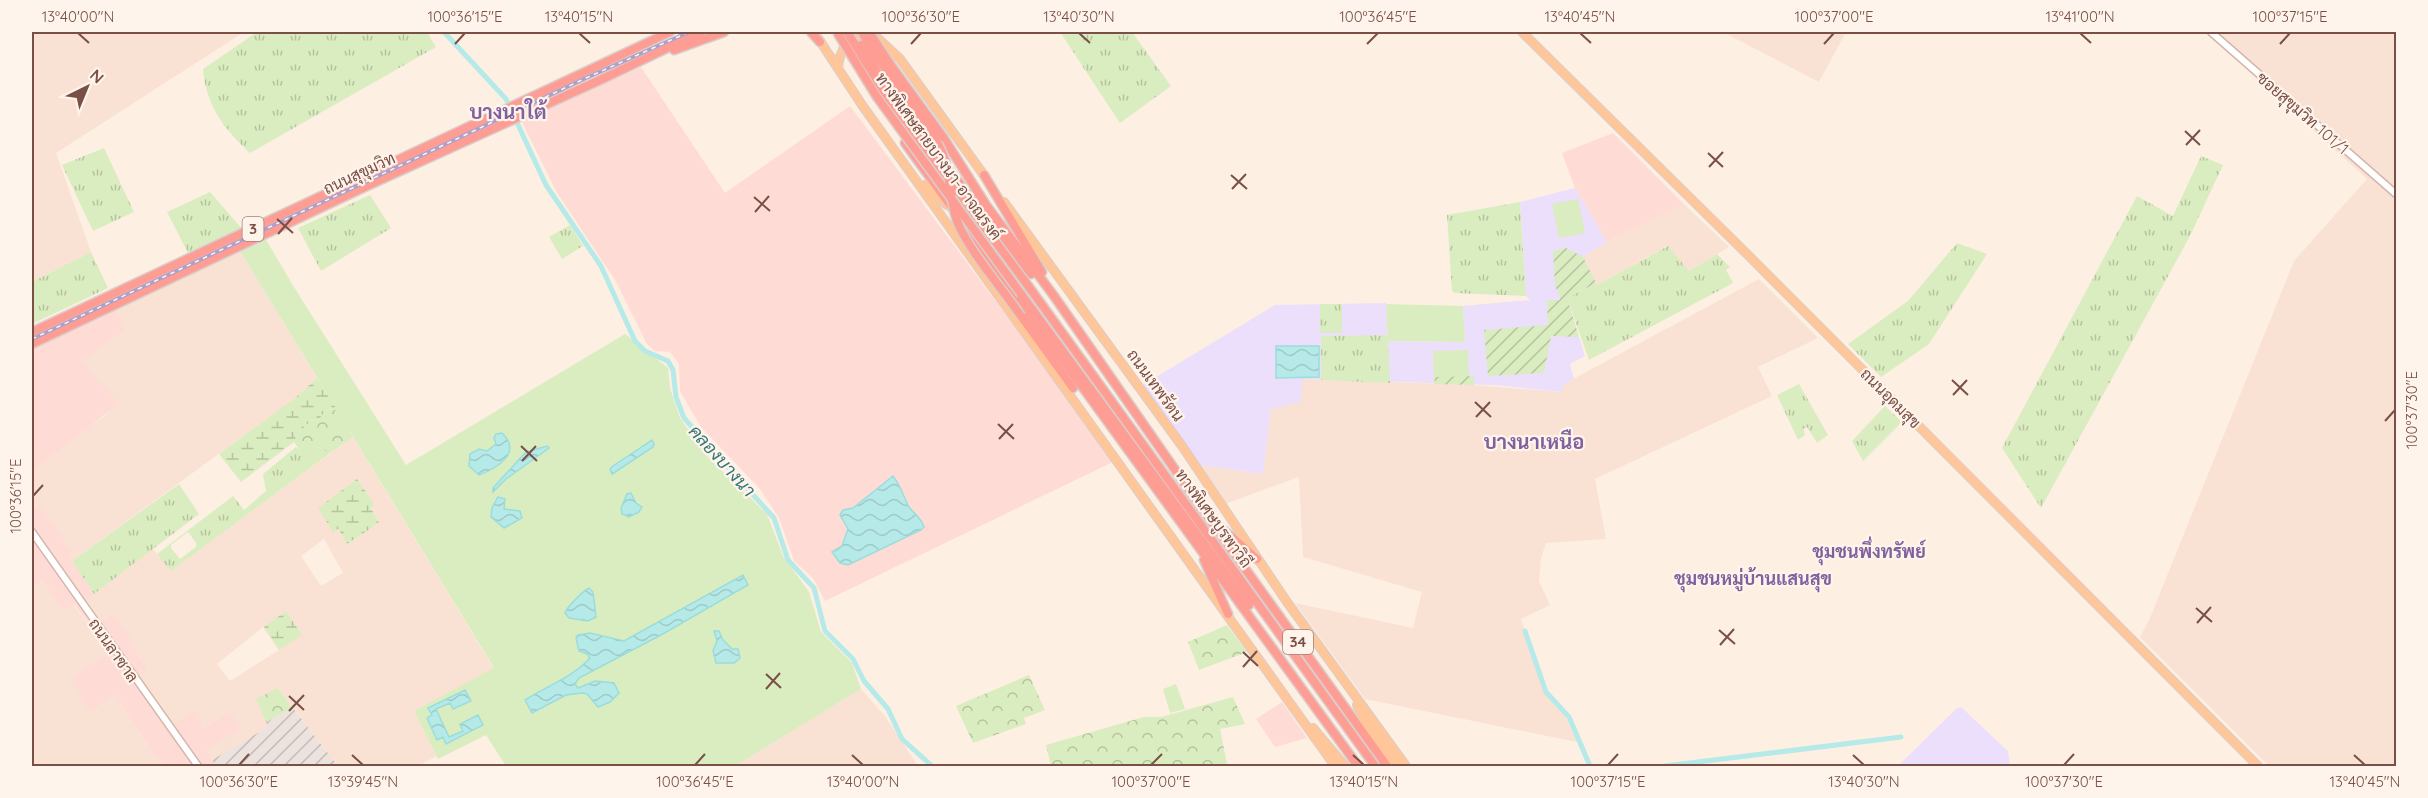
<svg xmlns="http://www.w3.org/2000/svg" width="2428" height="798" font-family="Quicksand,Sarabun,sans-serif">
<defs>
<pattern id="industrial-furrows" width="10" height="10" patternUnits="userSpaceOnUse" patternTransform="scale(1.5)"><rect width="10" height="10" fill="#ede3de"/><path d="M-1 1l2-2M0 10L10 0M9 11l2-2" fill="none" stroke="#c5bab6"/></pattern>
<pattern id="grass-tufts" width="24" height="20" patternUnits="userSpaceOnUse" patternTransform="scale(1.5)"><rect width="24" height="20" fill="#daedc0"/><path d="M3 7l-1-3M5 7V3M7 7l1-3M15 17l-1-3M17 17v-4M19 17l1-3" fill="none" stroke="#b6c29e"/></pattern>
<pattern id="forest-crowns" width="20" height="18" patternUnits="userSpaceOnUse" patternTransform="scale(1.5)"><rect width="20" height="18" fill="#daedc0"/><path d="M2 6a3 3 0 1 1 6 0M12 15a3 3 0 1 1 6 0" fill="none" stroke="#b6c29e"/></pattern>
<pattern id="wetland-marsh" width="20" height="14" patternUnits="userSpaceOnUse" patternTransform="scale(1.5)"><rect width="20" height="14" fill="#daedc0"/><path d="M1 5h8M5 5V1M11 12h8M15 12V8" fill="none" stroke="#b6c29e"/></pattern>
<pattern id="garden-furrows" width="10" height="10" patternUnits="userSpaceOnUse" patternTransform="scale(1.5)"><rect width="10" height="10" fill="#daedc0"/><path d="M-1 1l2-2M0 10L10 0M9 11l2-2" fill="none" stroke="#b6c29e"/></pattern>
<pattern id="water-waves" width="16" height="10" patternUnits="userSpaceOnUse" patternTransform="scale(1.5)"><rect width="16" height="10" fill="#b5eae8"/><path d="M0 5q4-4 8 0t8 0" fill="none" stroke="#9fcac8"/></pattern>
</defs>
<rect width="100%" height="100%" fill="#feefe3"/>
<!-- residential -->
<path fill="#f9e2d3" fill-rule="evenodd" d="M32 32H244L56 153 91 252 32 282Z
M1723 32H1846L1819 82Z
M2206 32H2396V766H2269L2140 637 2150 618 2294 261 2367 179Z
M1684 204 1729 247 1689 271 1667 246 1597 285 1583 257 1607 242Z
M240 251 317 378 294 399 72 561 69 556 73 552 38 505 32 510V471L107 414 81 361 126 329 115 309Z
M1759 279 1818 338 1758 367 1772 396 1595 479 1606 539 1546 543 1541 558 1539 581 1550 605 1521 619 1547 697 1565 716 1577 742 1365 699 1295 603 1413 628 1422 592 1303 557 1299 477 1225 504 1200 465 1263 474 1271 408 1302 379 1474 385 1561 392 1562 385Z
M353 437 494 669 414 711 437 756 418 766H338L278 688 266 722 269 727 212 760 205 749 230 711 203 728 173 725 137 678 148 670 132 645 99 625 83 602 153 549 171 570ZM371 507 379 523 347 544 337 529ZM324 539 343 573 321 586 301 556ZM263 627 279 650 230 681 217 664Z
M42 581 63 611 73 604 109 653 90 713 115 695 154 754 166 766H32V588Z
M861 689 885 716 918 766H735Z"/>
<!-- commercial -->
<path fill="#ffdbd6" d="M641 67 725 193 850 106 1115 461 825 601 813 578 794 561 779 518 760 489 701 427 680 391 679 364 670 352 655 351 647 344 615 280 556 191 521 120Z
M1613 133 1684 204 1607 242 1575 188 1562 153Z
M115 309 126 329 82 361 118 403 89 428 32 471V348Z
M39 505 73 552 69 556 94 594 83 603 99 624 112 614 132 639V645L148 670 138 677 172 725 194 711 203 728 230 711 241 729 206 749 216 766H166L154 754 115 695 90 713 76 688 74 677 109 652 74 604 63 611 42 581 32 588V510Z
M1282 702 1307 738 1275 747 1256 719Z"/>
<!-- industrial -->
<path fill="url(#industrial-furrows)" d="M293 708 338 766H216L212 760 268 727 266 722Z"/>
<!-- education -->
<path fill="#ecdffb" d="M1575 188 1607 242 1583 257 1596 283 1567 298 1585 356 1570 364 1574 379 1563 385 1562 392 1493 385 1303 379 1301 402 1271 409 1263 474 1200 465 1143 385 1275 305 1386 303 1388 341 1465 342 1463 306 1530 300 1526 296 1520 202Z
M1961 707 2008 751 2010 766H1898L1957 708Z"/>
<!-- grass -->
<path fill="url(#grass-tufts)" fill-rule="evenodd" d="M257 32H427L436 47 250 153C224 129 206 106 203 69Z
M1060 32H1132L1171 86 1120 123Z
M104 148 134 212 93 231 62 165Z
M2201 156 2223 165 2190 236 2041 508 2002 448 2137 196 2173 216Z
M210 192 244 231 189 255 167 212Z
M370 195 391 228 321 271 298 228Z
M1520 202 1526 296 1455 293 1452 291 1447 215Z
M570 225 583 246 562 259 549 237Z
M1957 243 1987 254 1929 344 1881 377 1848 344 1908 301Z
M1668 246 1689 271 1717 254 1730 267 1726 270 1733 283 1589 360 1567 298 1596 283 1597 285Z
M91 252 108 288 32 324V282Z
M1320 304H1342V333H1320Z
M1388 335 1390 383 1321 380V336Z
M1799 384 1828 435 1817 443 1807 427 1803 429 1805 435 1798 440 1777 395Z
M1885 406 1902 422 1863 461 1852 441Z
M309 445 324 449 329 454 171 571 157 554 233 496 244 510 266 491 263 474 296 447 299 449ZM188 532 196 543V547L180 559 171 548V545Z
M179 484 199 514 94 594 72 561Z"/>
<!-- forest -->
<path fill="url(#forest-crowns)" d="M330 409 338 411 353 437 329 454C321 445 310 445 299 449L294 442 297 434 313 419 318 421 324 412Z
M1227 625 1247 652 1199 670 1188 642Z
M1029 675 1045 710 1024 718 1026 724 973 743 956 706Z
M278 688 293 708 266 722 256 699Z
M1233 697 1245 724 1220 729 1227 764 1193 766H1051L1046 745 1144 717H1161Z"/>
<!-- wetland -->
<path fill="url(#wetland-marsh)" d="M317 378 338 411 330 409 324 412 318 421 313 419 297 434 294 442 241 482 219 454 294 399Z
M357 479 374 504 371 508 379 523 347 544 338 529 333 532 318 508Z
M286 611 302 635 279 650 264 627Z"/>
<!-- park -->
<path fill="#daedc0" d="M1578 199 1585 233 1559 238 1552 204Z
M265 238 294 287 406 465 625 334 668 368 670 388 680 418 708 457 767 514 783 556 809 592 821 632 852 663 861 689 735 766H506L486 735 438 759 414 711 494 668 240 251Z
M1386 304 1463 306 1465 342 1388 341Z
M1468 350 1469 379 1434 380 1433 351Z
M1176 684 1185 709 1170 713 1163 689Z"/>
<!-- garden -->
<path fill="url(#garden-furrows)" d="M1566 248 1583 257 1596 283 1567 298 1579 337 1551 336 1544 373 1488 376 1484 330 1548 325 1547 300H1560V296L1555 286 1553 251Z
M1474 376V385L1434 384 1435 377Z"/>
<!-- water -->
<path fill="url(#water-waves)" stroke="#9adddb" stroke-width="1.5" d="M1276 346H1319V377L1276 378Z
M502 433C523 453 497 468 479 475L469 466 470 454 479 449 487 451 496 444 494 438 496 434Z
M652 440 654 444 653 447 612 474 610 469 613 466Z
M547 446 549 448 506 479 493 492V488L526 452Z
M893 476C901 486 903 496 909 507 914 514 921 517 924 527L921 530 848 565 840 563 832 552 842 546 848 529 840 515 843 510 853 508Z
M631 493 636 503 642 507 639 512 629 517 622 514 621 508 627 494Z
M498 497 505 499 504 509 520 511 522 518 504 528 491 517 492 508Z
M743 575 748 585 661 635 579 678 575 684 578 688 595 681 614 683 619 693 610 702 598 707 587 694 582 693 566 695 532 713 525 700C547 686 573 677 590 658L587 654 579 651 576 638 578 635 590 633 624 641Z
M589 588 593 592 596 617 588 621 569 618 565 613C566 608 584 590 589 588Z
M714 631H719L723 640 732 649H738L740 658 734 663H716L713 651 717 641Z
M465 690 471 701 453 709 450 703 436 709 449 737 463 731 460 724 478 715 483 725 446 744 443 737 437 740 427 718 432 715 428 708Z"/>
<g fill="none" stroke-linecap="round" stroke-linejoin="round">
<!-- canal -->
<path stroke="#b5eae8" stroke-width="5" d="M444 32 506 99 546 185 601 266 635 341 645 351 668 361 673 370 676 397 684 418 774 518 788 560 814 588 825 631 853 659 864 681 888 709 902 739 932 766
M1525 631 1546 692 1569 717 1590 766
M1665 766 1901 737"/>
<defs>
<path id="minor" d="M2211 32 2396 194
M32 532 198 766"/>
<path id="major" d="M871 32 900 59 986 178
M1522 32 1746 253 2258 766
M818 38 862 105 1335 766
M838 68C839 52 849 33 868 36
M925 185 947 205
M1004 202 1182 446 1287 602 1406 766
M1357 705 1367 726 1397 766
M1313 728 1345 766"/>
<path id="highway" d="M811 32 820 42
M674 50 724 32
M888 90 934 151 1031 274
M943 137 986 205 1054 296 1208 517 1387 766
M905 143 1358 766
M984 175 1042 272
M1029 287 1375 766
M1021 294 1249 605
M1021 316 1073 388
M32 332 670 32
M32 344 367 186 598 81 701 32
M1220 527 1257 559
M1204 560 1228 614"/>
</defs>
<!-- minor casing -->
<use href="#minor" stroke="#d3b6aa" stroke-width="9"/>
<!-- major casing -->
<use href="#major" stroke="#d9cecb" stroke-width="10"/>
<!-- highway casing -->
<use href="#highway" stroke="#d9cecb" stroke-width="11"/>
<!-- minor -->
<use href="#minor" stroke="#fff" stroke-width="6"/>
<!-- major -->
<use href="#major" stroke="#ffc799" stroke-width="8"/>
<!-- highway -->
<use href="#highway" stroke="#fe9d94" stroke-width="8"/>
<defs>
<path id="rail" d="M32 339 586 78 689 32"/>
</defs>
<!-- rail casing -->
<use href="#rail" stroke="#afa0c9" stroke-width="4"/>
<!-- rail -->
<use href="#rail" stroke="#fff4eb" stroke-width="1.5" stroke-dasharray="4.5" stroke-linecap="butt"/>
<defs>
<path id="highway-bridge" d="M837 32 877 97 1021 294
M847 32 884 91 1029 287
M862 32C883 72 917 106 939 146 952 170 948 196 957 221 969 251 1002 288 1021 316
M869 32 890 64 943 137
M861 45 879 75"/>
</defs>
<!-- highway-bridge casing -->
<use href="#highway-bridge" stroke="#d9cecb" stroke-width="11" stroke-linecap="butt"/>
<!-- highway-bridge -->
<use href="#highway-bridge" stroke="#fe9d94" stroke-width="8"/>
</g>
<!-- ticks -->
<path fill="none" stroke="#794f46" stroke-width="2" d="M78 33 89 43M579 33 590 43M1079 33 1090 43M1580 33 1591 43M2080 33 2091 43M455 44 465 33M911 44 921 33M1367 44 1378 33M1824 44 1834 33M2280 44 2290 33M2185 131 2200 145M2186 145 2200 130M1708 153 1723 167M1709 167 1723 152M1231 175 1247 189M1232 189 1246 174M754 197 770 211M755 212 769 196M277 219 293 233M278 234 292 218M1952 380 1968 395M1953 395 1967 380M1475 402 1491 417M1476 417 1490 402M2385 421 2395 410M998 424 1014 439M999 439 1013 424M521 446 537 461M522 461 536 446M33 496 43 485M2196 608 2212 622M2197 623 2211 607M1719 630 1735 644M1720 645 1734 629M1243 652 1258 666M1243 667 1257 651M766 674 781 688M766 689 780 673M289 696 304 710M289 711 304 695M352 755 363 765M852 755 863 765M1353 755 1364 765M1853 755 1864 765M2354 755 2365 765M239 765 249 754M695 765 705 754M1151 765 1162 754M1608 765 1618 754M2064 765 2074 754"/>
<g text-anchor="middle" stroke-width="4.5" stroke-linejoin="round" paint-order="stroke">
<!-- shield labels -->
<g fill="#fff4eb" stroke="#a18078" stroke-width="1.5">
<rect x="242.5" y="217" width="21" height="24" rx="4.5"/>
<rect x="1283" y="630" width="30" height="24" rx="4.5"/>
</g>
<g font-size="15" font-weight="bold" fill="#794f46">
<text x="253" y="234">3</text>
<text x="1298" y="647">34</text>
</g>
<!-- street labels -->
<g font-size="16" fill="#794f46" stroke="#fff4eb">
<text transform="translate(2303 113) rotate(41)" y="6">ซอยสุขุมวิท 101/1</text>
<text transform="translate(939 156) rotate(54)" y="6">ทางพิเศษสายบางนา-อาจณรงค์</text>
<text transform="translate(359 173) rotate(-25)" y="6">ถนนสุขุมวิท</text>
<text transform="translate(1156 385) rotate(54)" y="6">ถนนเทพรัตน</text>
<text transform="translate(1891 398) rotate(45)" y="6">ถนนอุดมสุข</text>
<text transform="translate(1214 518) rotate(54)" y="6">ทางพิเศษบูรพาวิถี</text>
<text transform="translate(114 650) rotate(55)" y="6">ถนนลาซาล</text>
</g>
<!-- water labels -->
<g font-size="18" font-style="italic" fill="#357978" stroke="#fff4eb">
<text transform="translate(722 461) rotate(48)" y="6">คลองบางนา</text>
</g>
<!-- neighbourhood labels -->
<g font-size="18" font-weight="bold" fill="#7e619d" stroke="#fff4eb">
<text x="1869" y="558">ชุมชนพึ่งทรัพย์</text>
<text x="1753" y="585">ชุมชนหมู่บ้านแสนสุข</text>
</g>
<!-- quarter labels -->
<g font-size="20" font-weight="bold" fill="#7e619d" stroke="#fff4eb">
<text x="508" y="119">บางนาใต้</text>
<text x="1534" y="449">บางนาเหนือ</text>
</g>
</g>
<!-- border -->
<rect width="2428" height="798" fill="none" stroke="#fff4eb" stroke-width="66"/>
<!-- north arrow -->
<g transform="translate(87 87) rotate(43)" stroke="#fff4eb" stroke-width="4.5" paint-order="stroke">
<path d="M0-4.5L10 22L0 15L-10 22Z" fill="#794f46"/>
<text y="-9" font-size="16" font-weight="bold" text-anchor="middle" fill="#794f46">N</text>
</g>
<rect x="33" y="33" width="2362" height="732" fill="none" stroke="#794f46" stroke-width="2"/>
<g font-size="15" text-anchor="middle" fill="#794f46">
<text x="78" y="22">13°40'00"N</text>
<text x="465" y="22">100°36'15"E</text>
<text x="579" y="22">13°40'15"N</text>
<text x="921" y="22">100°36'30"E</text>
<text x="1079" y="22">13°40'30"N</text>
<text x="1378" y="22">100°36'45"E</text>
<text x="1580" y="22">13°40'45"N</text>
<text x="1834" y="22">100°37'00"E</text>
<text x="2080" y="22">13°41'00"N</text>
<text x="2290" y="22">100°37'15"E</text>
<text transform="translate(2412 410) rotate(-90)" y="5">100°37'30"E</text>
<text transform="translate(16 496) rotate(-90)" y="5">100°36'15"E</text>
<text x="239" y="787">100°36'30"E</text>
<text x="363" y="787">13°39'45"N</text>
<text x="695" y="787">100°36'45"E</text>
<text x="863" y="787">13°40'00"N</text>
<text x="1151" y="787">100°37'00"E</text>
<text x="1364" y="787">13°40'15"N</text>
<text x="1608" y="787">100°37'15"E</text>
<text x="1864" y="787">13°40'30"N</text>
<text x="2064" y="787">100°37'30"E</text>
<text x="2365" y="787">13°40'45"N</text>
</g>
</svg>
